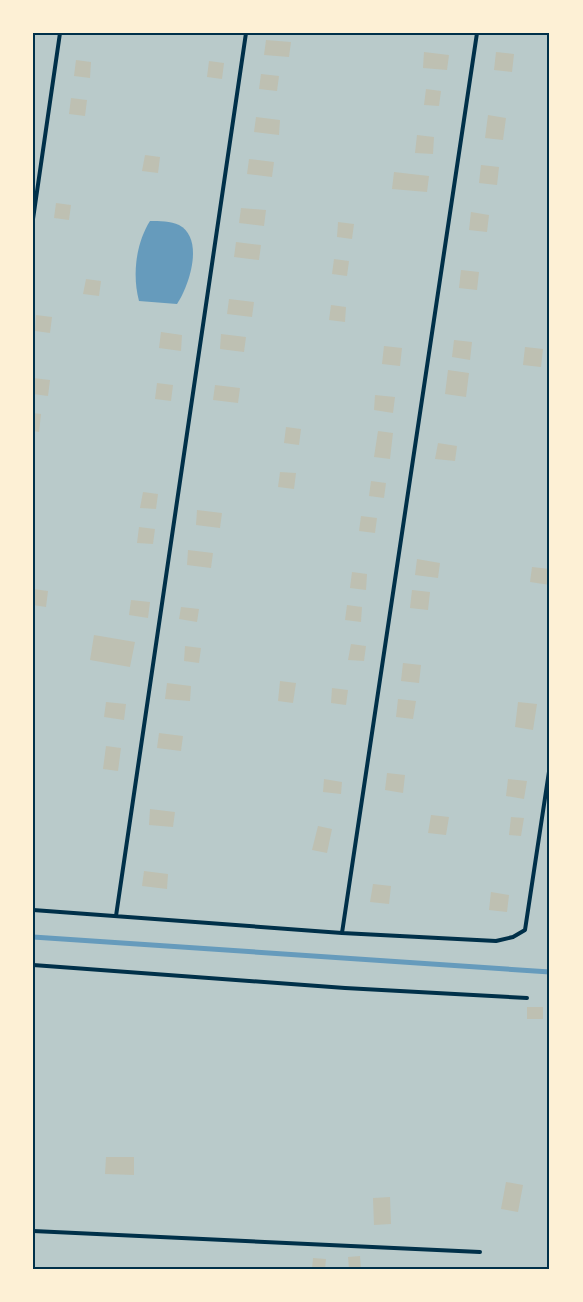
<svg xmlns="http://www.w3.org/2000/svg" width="583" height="1302" font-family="'Noto Sans',sans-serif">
<rect width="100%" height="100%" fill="#fdf0d5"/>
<!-- green -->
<path fill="#b9caca" d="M33 33H550V1269H33Z"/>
<!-- water -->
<path fill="#669bbc" d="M150 221C159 221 171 221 179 225 205 239 189 286 177 304L139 301C132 275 136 243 150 221Z"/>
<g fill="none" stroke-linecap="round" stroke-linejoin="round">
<!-- stream -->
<path stroke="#669bbc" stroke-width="5" d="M33 937 550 972"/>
</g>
<!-- building -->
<path fill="#bec0b2" d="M266 40 291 42 289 57 264 55Z
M424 52 449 55 447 70 423 68Z
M496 52 514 54 512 72 494 70Z
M76 60 91 62 90 78 74 76Z
M209 61 224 63 222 79 207 77Z
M261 74 279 76 277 91 259 89Z
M426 89 441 91 439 106 424 105Z
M71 98 87 100 85 116 69 114Z
M488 115 506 118 503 140 485 138Z
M256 117 280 120 279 135 254 132Z
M417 135 434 137 433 154 415 153Z
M145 155 160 157 158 173 142 171Z
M249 159 274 162 272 177 247 174Z
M481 165 499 167 497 185 479 183Z
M394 172 429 176 427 192 392 189Z
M56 203 71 205 69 220 54 218Z
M241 208 266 210 264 226 239 223Z
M471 212 489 215 487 232 469 230Z
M338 222 354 224 352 239 337 237Z
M236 242 261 245 259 260 234 257Z
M334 259 349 261 347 276 332 274Z
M461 270 479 272 477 290 459 288Z
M86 279 101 281 99 296 83 294Z
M229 299 254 302 252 317 227 314Z
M331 305 346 307 345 322 329 320Z
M36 315 52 317 50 333 35 331Z
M161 332 182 335 181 351 159 348Z
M221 334 246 337 244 352 220 349Z
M454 340 472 342 470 360 452 357Z
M384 346 402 348 400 366 382 364Z
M525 347 543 349 541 367 523 365Z
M448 370 469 373 466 397 445 394Z
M33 378 50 380 48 396 33 394Z
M157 383 173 385 171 401 155 399Z
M215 385 240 388 238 403 213 400Z
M375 395 395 397 393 413 374 410Z
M33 413 41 414 39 432 33 431Z
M286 427 301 429 299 445 284 443Z
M378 431 393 433 390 459 374 457Z
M438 443 457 446 455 461 435 459Z
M280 472 296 473 294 489 278 487Z
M371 481 386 483 384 498 369 496Z
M143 492 158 494 156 509 140 508Z
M197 510 222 513 220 528 196 525Z
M361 516 377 518 375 533 359 531Z
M139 527 155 529 153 544 137 543Z
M188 550 213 553 211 568 187 565Z
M417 559 440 563 438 578 415 575Z
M532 567 550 569V585L530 582Z
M352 572 367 574 366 590 350 588Z
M33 589 48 591 46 607 33 605Z
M412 590 430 592 428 610 410 608Z
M131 600 150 602 148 618 129 615Z
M347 605 362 607 361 622 345 620Z
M181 607 199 609 197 622 179 619Z
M94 635 135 642 130 667 90 660Z
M351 644 366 646 364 661 348 660Z
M185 646 201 648 199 663 184 661Z
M403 663 421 665 419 683 401 681Z
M280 681 296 683 293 703 278 701Z
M167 683 191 686 190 701 165 699Z
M332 688 348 690 346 705 331 703Z
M398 699 416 701 413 719 396 717Z
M106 702 126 704 124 720 104 717Z
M518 702 537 704 533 730 515 727Z
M159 733 183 736 181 751 157 748Z
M106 746 121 748 118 771 103 769Z
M387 773 405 775 403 793 385 790Z
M324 779 342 782 341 794 323 792Z
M508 779 527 781 524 799 506 796Z
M150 809 175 812 173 827 149 825Z
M431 815 449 817 446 835 428 833Z
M511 817 524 818 521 836 509 835Z
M318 826 332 829 327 853 312 850Z
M144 871 168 874 167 889 142 886Z
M373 884 391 886 389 904 370 902Z
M491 892 509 895 507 912 489 910Z
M527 1007H543V1019H527Z
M106 1157H134V1175L105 1174Z
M506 1182 523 1185 518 1212 501 1209Z
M390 1197 391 1224 374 1225 373 1198Z
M360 1256 361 1269H349L348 1257Z
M313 1258 326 1259 325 1269H312Z"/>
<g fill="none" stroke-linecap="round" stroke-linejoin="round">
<!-- service -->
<path stroke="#003049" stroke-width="4" d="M33 219 60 33
M33 910 342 933 496 941 513 937 525 930 550 765
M116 916 246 33
M342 933 477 33
M33 965 345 988 527 998
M33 1231 480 1252"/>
</g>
<!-- border -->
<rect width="583" height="1302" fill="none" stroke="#fdf0d5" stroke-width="69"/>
<rect x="34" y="34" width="514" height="1234" fill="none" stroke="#003049" stroke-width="2"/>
</svg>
